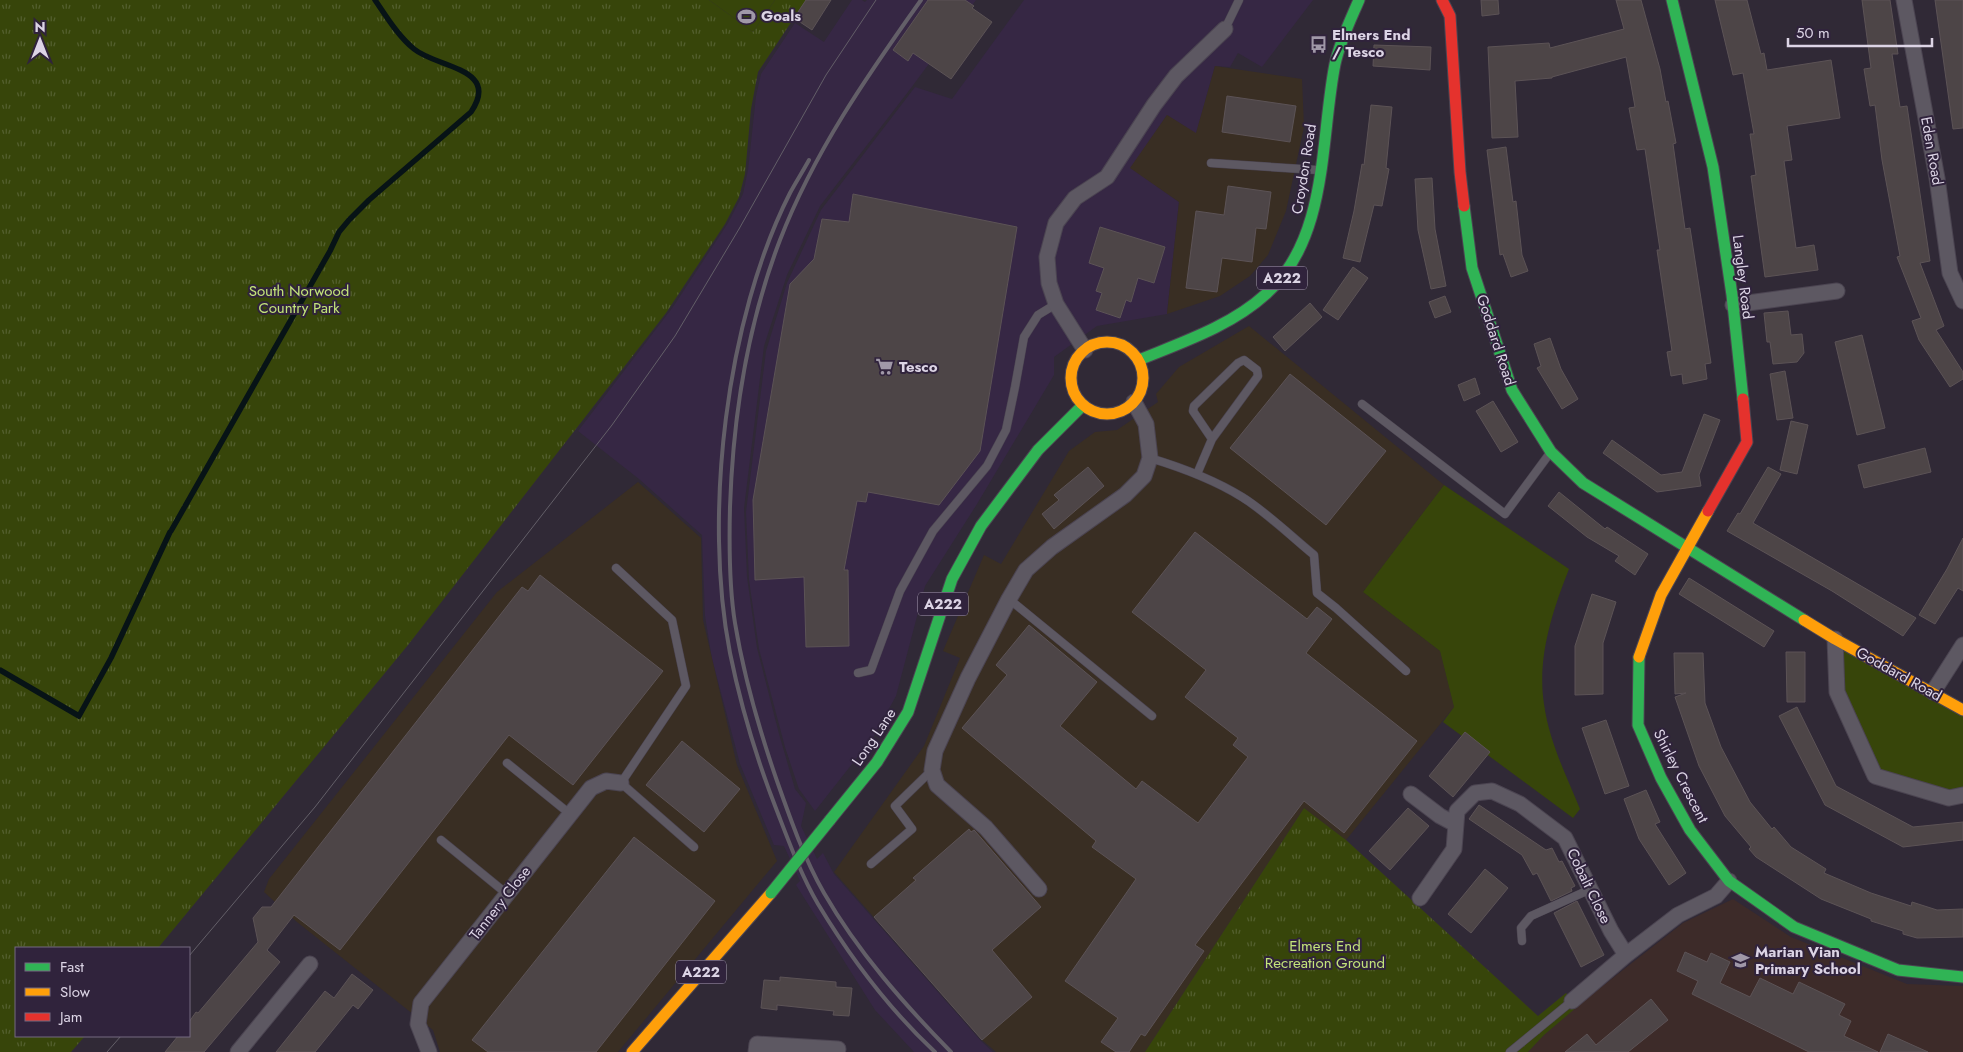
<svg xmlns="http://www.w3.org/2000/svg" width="1963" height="1052" font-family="Jost,sans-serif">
<defs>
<pattern id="park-tufts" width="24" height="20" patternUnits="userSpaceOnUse" patternTransform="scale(1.25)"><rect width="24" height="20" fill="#37450a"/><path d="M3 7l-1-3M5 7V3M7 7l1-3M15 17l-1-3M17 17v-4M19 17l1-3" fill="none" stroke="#535f2e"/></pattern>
</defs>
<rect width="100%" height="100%" fill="#302936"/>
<!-- built -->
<path fill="#362744" d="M852 0H862L865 2 867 0H976L911 88 820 206 787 275 764 346 744 508 747 577 757 648 779 734 795 789 806 803 801 826 817 859 823 853 834 874 981 1041 993 1052H914L875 1010 796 885 800 881 784 846 774 845 740 764 712 659 705 616 702 535 639 479 578 431 673 307 728 223 743 194 748 170 756 96 761 74 795 23 824 42Z
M1024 0H1313L1262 67 1238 53 1230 67 1215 66 1196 134 1167 115 1131 168 1179 202 1167 314 1097 326 1054 357V375L977 504 925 586 896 696 874 736 815 811 799 789 785 747 759 649 749 580 746 512 766 351 787 283 821 210 915 87 952 99Z"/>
<!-- industrial -->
<path fill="#392e23" d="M1215 66 1302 79 1304 127 1286 211 1268 255 1250 276 1220 296 1167 314 1179 202 1130 168 1167 115 1196 133Z
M1249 326 1444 485 1363 592 1440 651 1454 707 1346 840 1304 808 1145 1052H996L982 1040 834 872 924 746 960 658 943 651 984 555 1001 564 1069 451 1095 432 1117 430 1158 402 1156 394 1179 367Z
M638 482 701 538 703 620 737 765 777 861 618 1052H440L433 1030 297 922 264 892 269 879 497 592Z"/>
<!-- education -->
<path fill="#3d2b29" d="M1733 899 1791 937 1907 984 1963 986V1052H1528L1544 1035 1586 999 1683 923Z"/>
<!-- grass -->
<path fill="#37450a" d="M709 0H775L753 32Z
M1444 485 1569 569C1552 612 1537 658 1544 704 1549 741 1566 775 1580 809L1573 818 1443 722 1454 707 1440 651 1363 592Z
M1835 639 1963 710V795L1875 776 1837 692Z"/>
<!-- park -->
<path fill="url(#park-tufts)" d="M0 0H709L753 32 775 0H806L758 72 751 109 745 174 739 197 725 224 666 313 408 645 158 948H16V1036H85L71 1052H0Z
M1304 808 1346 840 1538 1016 1566 993 1577 1007 1544 1035 1528 1052H1145Z"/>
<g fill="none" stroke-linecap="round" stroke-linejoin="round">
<!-- stream -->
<path stroke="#071316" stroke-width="5.5" d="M171 531 330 251 339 232 349 220 369 200 471 112C501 68 437 68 414 49 398 36 386 16 375 0
M0 670 79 716 111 658 170 532"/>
</g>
<!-- building -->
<path fill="#4d4547" stroke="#5c5356" d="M806 0H831L812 30 794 18Z
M928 0H965L974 6 972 8 992 22 951 79 913 53 908 61 893 50Z
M1481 0H1498L1499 14 1482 16Z
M1616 0H1641L1660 69 1666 102 1668 101 1676 143 1673 144 1685 229 1690 228 1711 363 1705 364 1707 379 1683 384 1682 374 1671 376 1667 352 1672 351 1657 250H1660L1645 149 1637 150 1629 108 1635 107 1626 57 1552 77V78L1515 81 1518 137 1492 138 1488 47 1549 43 1550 48 1624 29Z
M1715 0H1747L1761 54 1764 53 1767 70 1831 60 1840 118 1787 126 1792 160 1784 161 1796 248 1814 245 1818 270 1765 277 1751 176 1756 175 1750 134H1754L1743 73 1733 75Z
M1862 0H1890L1898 54H1892L1900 107 1907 106 1930 261 1920 263 1944 326 1936 330 1963 372V379L1950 387 1919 340 1912 321 1921 318 1897 257 1900 256 1882 160 1875 105 1870 106 1864 69 1871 68Z
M1935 0H1963V128L1953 129Z
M1374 45 1431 47 1430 70 1373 66Z
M1227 96 1296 106 1290 142 1222 132Z
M1371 105 1392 107 1386 168 1389 169 1382 206 1374 205 1360 262 1343 258 1354 211 1362 164 1364 165Z
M1506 147 1513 202 1516 201 1522 255 1528 271 1511 277 1503 254 1500 255 1487 150Z
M1432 178 1435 229 1446 286 1431 289 1418 230 1415 179Z
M1228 186 1271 192 1266 229 1256 228 1252 262 1222 258 1217 292 1186 288 1196 211 1224 215Z
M853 194 1017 227 980 451 939 505 868 492 866 502 857 501 844 570H848L849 646 806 647 804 577 755 580 753 500 790 284 814 259 822 219 849 222Z
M1100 227 1165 247 1154 283 1138 278 1131 302 1126 300 1120 318 1096 310 1102 293 1096 291 1104 268 1089 263Z
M1353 267 1368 278 1338 320 1323 310Z
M1445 296 1451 312 1435 318 1429 302Z
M1310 303 1322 317 1285 351 1273 337Z
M1788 311 1791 335 1802 334 1804 353 1797 362 1773 364 1770 342H1767L1764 313Z
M1862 335 1885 428 1857 435 1835 342Z
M1550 338 1561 369 1578 399 1562 409 1537 368 1541 366 1534 344Z
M1785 371 1793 418 1777 420 1770 374Z
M1290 374 1386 451 1326 525 1230 448Z
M1475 378 1480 394 1464 401 1458 385Z
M1493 401 1518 442 1501 452 1476 411Z
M1704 414 1720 420 1699 475 1701 486 1657 492 1603 453 1612 440 1661 475 1682 472Z
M1791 421 1808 425 1797 474 1780 470Z
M1925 448 1931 472 1864 488 1858 465Z
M1088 467 1104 486 1054 529 1042 514 1059 500 1054 495Z
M1768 467 1781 474 1753 523 1916 618 1903 636 1832 591 1727 531 1738 513 1740 514Z
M1559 492 1605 529 1607 527 1648 554 1635 575 1615 561 1619 556 1587 537 1548 506Z
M1195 532 1307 619 1317 607 1332 619 1306 653 1417 741 1344 833 1304 801 1195 945 1204 951 1145 1036 1141 1034 1129 1052H1116L1101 1042 1118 1018 1065 981 1136 879 1092 847 1096 841 962 728 1007 675 996 665 1029 625 1097 682 1060 726 1136 789 1142 781 1198 823 1248 757 1233 745 1238 738 1185 697 1206 670 1132 612Z
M1963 538V591L1958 588 1935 624 1919 615 1947 569Z
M540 575 663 671 573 785 509 735 340 950 294 915 267 950 280 962 204 1052H165L178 1036H189V1022L196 1012 198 1013 258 942 253 918 262 907H271L522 587 528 591Z
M1689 578 1774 631 1764 647 1679 594Z
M1592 594 1616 602 1603 643V694L1575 695V646Z
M1786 652H1805V702H1787Z
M1674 653H1703L1705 703 1721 747 1750 802 1772 829 1774 827 1791 847 1826 869 1824 873 1871 893 1911 906 1912 902 1937 910 1963 909V937L1917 938 1903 934V931L1871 921V919L1821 899 1756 857 1749 849 1751 847 1725 816 1699 766 1675 697 1686 693 1675 694Z
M1797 707 1836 786 1913 827 1963 822V840L1903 847 1825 805 1779 716Z
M1606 720 1629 786 1605 794 1582 728Z
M1465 732 1490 752 1453 797 1429 776Z
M682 741 740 789 704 832 646 785Z
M1646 790 1660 822 1655 824 1686 873 1669 885 1639 839 1624 799Z
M1479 805 1546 850 1552 848 1559 862 1562 861 1575 886 1571 888 1572 891 1551 901 1537 873 1533 875 1522 855 1469 819Z
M1408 808 1429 826 1390 870 1369 851Z
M969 829 971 832 974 830 975 831 1041 907 992 950 1032 997 982 1040 874 917 916 880 913 878Z
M634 837 715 901 596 1052H488L472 1040Z
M1485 869 1508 888 1471 933 1448 914Z
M1577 901 1604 955 1581 967 1554 913Z
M1685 952 1707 962 1711 953 1730 962 1720 983 1750 997 1760 978 1793 994 1799 982 1845 1004 1839 1015 1851 1021 1844 1036 1878 1052H1809L1692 994 1698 981 1677 971Z
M352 974 373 990 358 1009 353 1005 315 1052H276L325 991 334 998Z
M780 977 836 982V987L852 988 849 1016 833 1015 834 1011 777 1005V1010L761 1008 764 980 780 981Z
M1651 999 1668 1020 1628 1052H1565L1587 1034 1596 1045Z
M1888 1034 1928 1052H1880Z"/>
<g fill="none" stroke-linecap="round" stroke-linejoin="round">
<defs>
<path id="lane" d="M1225 29 1239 0
M1211 163 1317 170
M1362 404 1505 514 1550 453
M1150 458C1183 468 1213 479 1242 497 1265 511 1292 537 1314 555L1317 593 1336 608 1406 671
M1197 474 1212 439 1258 376 1257 370 1244 360 1238 363 1194 406 1193 411 1212 439
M616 568 672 620 686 686 621 783 694 847
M1009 599 1152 716
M858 673 871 670 900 591 933 531 987 466 1006 430 1015 387 1024 337 1038 315 1056 304
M507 763 570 814
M441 840 507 894
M871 864 912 829 895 806 932 770
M1522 941 1521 928 1531 916 1591 889
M1510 1052 1572 1001"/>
<path id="street" d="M1904 0 1937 178 1950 273 1963 301
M1733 305 1837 291
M1085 350 1056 304 1049 283 1047 257 1056 223 1075 198 1107 177 1154 105 1176 76 1225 29
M1835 639 1837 692 1875 776 1949 798 1963 795
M1933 692 1963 645
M1411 794 1440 816 1455 824
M1039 889 986 828 937 785 932 770 935 751 968 678 1009 599 1026 570 1052 547 1125 495 1144 476 1150 458 1146 424 1134 402
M1420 898 1454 849 1457 811 1475 793 1492 791 1520 804 1565 838 1611 931 1626 955
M1572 1001 1626 955 1678 915 1716 896 1729 881
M238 1052 310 964
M429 1052 418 1024 421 1003 591 788 606 781 621 783
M756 1052 757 1044 838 1049"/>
<path id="fast" d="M1672 0 1713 167 1732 295 1743 399
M1464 206 1472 268 1512 390 1551 452 1583 483 1804 620
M1139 360C1183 342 1231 326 1266 294 1329 238 1320 139 1335 64 1340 41 1350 21 1359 0
M1639 657 1638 725 1661 778 1690 830 1729 881 1794 927 1898 970 1963 977
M830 820 877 762 908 712 952 579 981 526 1038 450 1083 405"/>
<path id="slow" d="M1071 378a36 36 0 1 1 72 0a36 36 0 1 1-72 0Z
M1804 620 1835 639 1963 710
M1639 657 1661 595 1708 511
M632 1052 771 893"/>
<path id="jam" d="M1442 0 1450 16 1460 172 1464 206
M1708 511 1747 442 1743 399"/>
</defs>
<!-- lane casing -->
<use href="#lane" stroke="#4b4451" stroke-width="9"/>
<!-- street casing -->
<use href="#street" stroke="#4b4451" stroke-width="17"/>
<!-- fast casing -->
<use href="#fast" stroke="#4b4451" stroke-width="13"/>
<!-- slow casing -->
<use href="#slow" stroke="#4b4451" stroke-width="13"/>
<!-- jam casing -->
<use href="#jam" stroke="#4b4451" stroke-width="13"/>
<!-- lane -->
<use href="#lane" stroke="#5d5862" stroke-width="8"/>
<!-- street -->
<use href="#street" stroke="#5d5862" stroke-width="15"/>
<!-- fast -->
<use href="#fast" stroke="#30b455" stroke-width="11"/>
<!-- slow -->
<use href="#slow" stroke="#ff9f0a" stroke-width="11"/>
<!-- jam -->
<use href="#jam" stroke="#e5322d" stroke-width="11"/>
<!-- tram -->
<path stroke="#635f68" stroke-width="1" d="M189 956 315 807 612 425 675 336 739 229 826 75 876 0
M107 1052 121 1036"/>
<!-- rail -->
<path stroke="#635f68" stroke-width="4" d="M921 0C867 76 814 152 780 240 747 326 733 416 730 507 729 546 729 586 735 623 744 677 759 729 777 781 790 818 804 858 824 893 858 952 904 1004 951 1052
M809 160C803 171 796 182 790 193 726 319 703 515 730 653 741 707 757 760 777 811 789 842 801 875 818 904 850 957 890 1010 935 1052"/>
<defs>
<path id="fast-bridge" d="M771 893 830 820"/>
</defs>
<!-- fast-bridge casing -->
<use href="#fast-bridge" stroke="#4b4451" stroke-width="13" stroke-linecap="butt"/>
<!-- fast-bridge -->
<use href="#fast-bridge" stroke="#30b455" stroke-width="11"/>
</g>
<!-- icons -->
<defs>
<symbol id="stadium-bare" viewBox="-9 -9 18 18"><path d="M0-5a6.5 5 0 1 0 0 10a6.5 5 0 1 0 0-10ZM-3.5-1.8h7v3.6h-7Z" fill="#a098a8" stroke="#30233c" stroke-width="2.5" paint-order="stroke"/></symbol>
<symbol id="bus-bare" viewBox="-9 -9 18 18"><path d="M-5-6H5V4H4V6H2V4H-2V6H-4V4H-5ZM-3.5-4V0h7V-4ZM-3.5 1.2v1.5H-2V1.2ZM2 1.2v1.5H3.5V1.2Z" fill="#a098a8" stroke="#30233c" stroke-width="2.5" paint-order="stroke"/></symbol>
<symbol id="supermarket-bare" viewBox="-9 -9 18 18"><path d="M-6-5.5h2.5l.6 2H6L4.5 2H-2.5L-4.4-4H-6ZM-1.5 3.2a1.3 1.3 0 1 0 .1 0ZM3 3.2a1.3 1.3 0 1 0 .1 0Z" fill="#a098a8" stroke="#30233c" stroke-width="2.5" paint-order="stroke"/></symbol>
<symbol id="school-bare" viewBox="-9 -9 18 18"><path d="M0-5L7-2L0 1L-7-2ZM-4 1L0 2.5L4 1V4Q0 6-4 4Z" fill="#a098a8" stroke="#30233c" stroke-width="2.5" paint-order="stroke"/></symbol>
</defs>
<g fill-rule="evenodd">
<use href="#stadium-bare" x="734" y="4" width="25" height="25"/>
<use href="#bus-bare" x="1306" y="32" width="25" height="25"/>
<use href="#supermarket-bare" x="872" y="354" width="25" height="25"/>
<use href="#school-bare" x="1728" y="948" width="25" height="25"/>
</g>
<g text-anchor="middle" stroke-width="4" stroke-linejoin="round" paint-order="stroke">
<!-- shield labels -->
<g fill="#30233c" stroke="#a89fb2" stroke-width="1">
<rect x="1257" y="266.5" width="50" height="23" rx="4"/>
<rect x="918" y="592.5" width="50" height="23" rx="4"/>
<rect x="676" y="960.5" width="50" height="23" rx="4"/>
</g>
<g font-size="14" font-weight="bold" fill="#dcd4e5">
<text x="1282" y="283">A222</text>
<text x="943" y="609">A222</text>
<text x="701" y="977">A222</text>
</g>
<!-- poi labels -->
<g font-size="15" font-weight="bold" fill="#dcd4e5" stroke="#30233c" text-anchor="start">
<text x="761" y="21">Goals</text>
<text x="1332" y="40">Elmers End<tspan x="1332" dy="17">/ Tesco</tspan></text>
<text x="899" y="372">Tesco</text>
<text x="1755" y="957">Marian Vian<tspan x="1755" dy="17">Primary School</tspan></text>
</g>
<!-- street labels -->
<g font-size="15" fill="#dcd4e5" stroke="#30233c">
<text transform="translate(1932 151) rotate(80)" y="5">Eden Road</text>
<text transform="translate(1304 169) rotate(-81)" y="5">Croydon Road</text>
<text transform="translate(1743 277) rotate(83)" y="5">Langley Road</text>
<text transform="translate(1496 340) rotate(72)" y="5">Goddard Road</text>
<text transform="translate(1899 674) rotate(29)" y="5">Goddard Road</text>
<text transform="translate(874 737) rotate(-56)" y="5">Long Lane</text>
<text transform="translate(1681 776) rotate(63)" y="5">Shirley Crescent</text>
<text transform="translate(1589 886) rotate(64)" y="5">Cobalt Close</text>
<text transform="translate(500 903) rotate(-52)" y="5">Tannery Close</text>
</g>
<!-- park labels -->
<g font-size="15" fill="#c3e47a" stroke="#30233c">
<text x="299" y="296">South Norwood<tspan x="299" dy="17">Country Park</tspan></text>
<text x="1325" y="951">Elmers End<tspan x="1325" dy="17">Recreation Ground</tspan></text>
</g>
</g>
<!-- legend -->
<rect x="15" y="947" width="175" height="90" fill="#30233c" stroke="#756a80"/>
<rect x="25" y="963" width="25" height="8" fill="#30b455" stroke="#756a80"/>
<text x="60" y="972" font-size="15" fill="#dcd4e5">Fast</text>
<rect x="25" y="988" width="25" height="8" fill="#ff9f0a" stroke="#756a80"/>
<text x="60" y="997" font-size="15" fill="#dcd4e5">Slow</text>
<rect x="25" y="1013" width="25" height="8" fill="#e5322d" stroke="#756a80"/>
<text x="60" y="1022" font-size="15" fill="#dcd4e5">Jam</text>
<!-- north arrow -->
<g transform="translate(40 40)" stroke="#30233c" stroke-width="4" paint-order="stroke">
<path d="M0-4L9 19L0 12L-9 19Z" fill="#dcd4e5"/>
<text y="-8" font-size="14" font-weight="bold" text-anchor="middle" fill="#dcd4e5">N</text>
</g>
<!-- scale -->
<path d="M1788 38v8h144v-8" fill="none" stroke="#dcd4e5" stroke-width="2.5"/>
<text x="1796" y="38" font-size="15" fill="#dcd4e5" stroke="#30233c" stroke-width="4" paint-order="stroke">50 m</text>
</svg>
